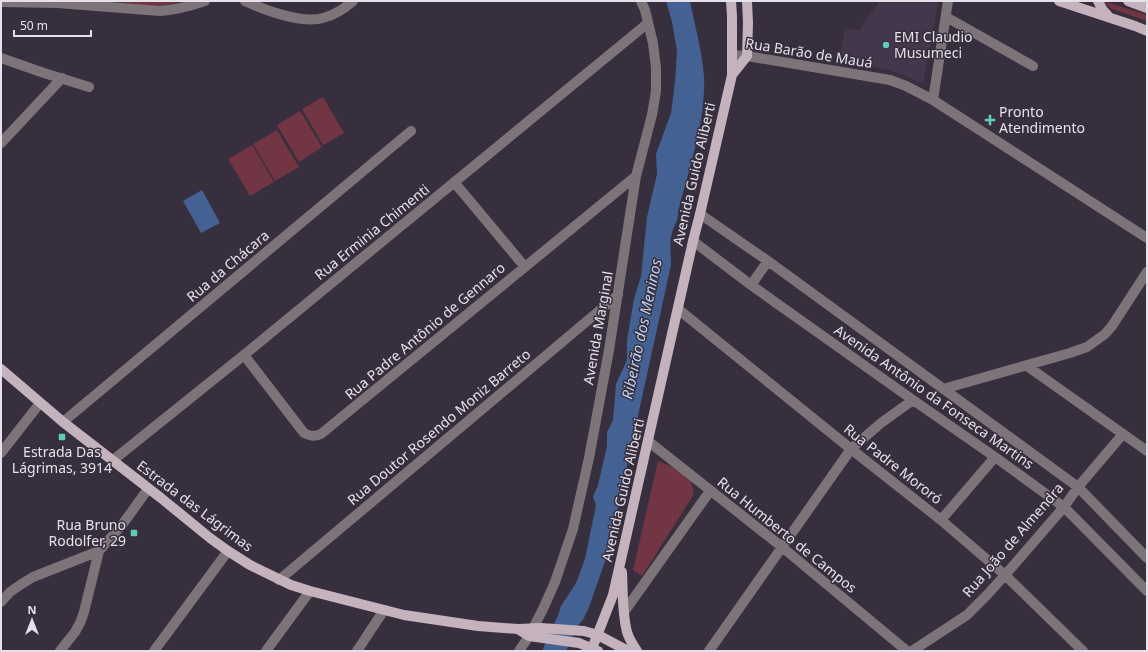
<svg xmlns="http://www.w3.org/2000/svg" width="1148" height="652" font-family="'Noto Sans',sans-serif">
<rect width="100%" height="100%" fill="#382f3e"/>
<!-- built -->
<path fill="#44374b" d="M880 1H934L938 3 923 84 906 76 889 70 839 60 845 28 860 30 867 18Z"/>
<!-- green -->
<path fill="#713543" d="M108 1H184L158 7Z
M1103 1 1147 15V21L1112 9Z
M323 97 344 133 323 145 302 109Z
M300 111 322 147 299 162 277 125Z
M277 130 299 167 275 181 253 144Z
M252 145 274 182 250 196 228 159Z
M658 461 677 469 691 482 694 494 642 576 633 570Z"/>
<!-- water -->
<path fill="#436193" d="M666 1H690C695 26 702 51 704 76 706 122 689 168 678 212 679 220 674 225 672 233 669 240 671 256 671 265L608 553 589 607 583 620 578 625 566 651H542L558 615 561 606 576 583 585 559 596 505 593 497 598 485 607 446V432L613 420 616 384 627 360V340L634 299 641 276 647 217 657 174 656 154 671 113 675 82 677 51 672 22Z
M202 190 220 223 201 233 183 201Z"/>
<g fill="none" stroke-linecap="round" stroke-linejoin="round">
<!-- minor -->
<path stroke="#7c7479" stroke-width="10" d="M245 1C264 10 302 24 323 18 335 15 344 9 353 1
M1 2 58 3 160 11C176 10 190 6 205 1
M946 17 1033 66
M732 55 747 56 890 80 906 86 933 100 1147 238
M1 58 44 73 89 87
M933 100 948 1
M1 143 62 78
M454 182 525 267
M700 214 768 261 1078 487 1147 558
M693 241 751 285 913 400 995 457 1064 507 1147 591
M751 285 768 261
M678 309 851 449 941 520 1005 575 1083 651
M244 355 304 433C311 436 314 437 321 434L636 176
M1027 366 1147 451
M943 389 1070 353 1087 347 1105 334 1112 326 1147 272
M63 422 411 131
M648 441 782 547 907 651
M1 453 40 403
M112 461 244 355 648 23
M941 520 995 457
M279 580 618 295
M1 602 10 592 20 585 33 577 99 551 122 525 148 489
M624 612 710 491
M60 651 75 632 80 623 84 612 99 551
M154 651 228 551
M266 651 310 591
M357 651 384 610
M519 651 529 636 543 609 555 582 573 529 589 458 609 350 636 176 652 115 656 91V68L653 43 645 10 641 1
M709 651 851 449 881 423 913 400
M912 651 967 615 987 595 1005 575 1064 507 1078 487 1123 434"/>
<!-- major -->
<path stroke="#c4b3bd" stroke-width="10" d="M1059 1 1135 26 1147 31
M1098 1 1102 9 1109 17
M1128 1 1147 8
M732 75 747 56 748 23 747 1
M1 369 63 422 161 498 210 538 228 551 250 565 291 585 310 591 404 615 478 626 518 629 541 628 584 631 598 635 628 651
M622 572C623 591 622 613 627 632 629 639 633 645 637 651
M518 629 529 636 579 643 598 651
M591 651 613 595 693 241 700 214 732 75V16L731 1"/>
</g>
<!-- markers -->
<g fill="#5cceba" stroke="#382f3e" stroke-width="1.5">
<circle cx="886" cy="45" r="4"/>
<path d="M988 114h4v4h4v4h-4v4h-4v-4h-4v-4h4z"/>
<rect x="58" y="433" width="8" height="8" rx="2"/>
<rect x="130" y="529" width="8" height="8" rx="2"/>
</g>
<g text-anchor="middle" stroke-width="3" stroke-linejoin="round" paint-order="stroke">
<!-- poi labels -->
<g font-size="14" fill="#e6e0ea" stroke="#382f3e" text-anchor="start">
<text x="894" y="42">EMI Claudio<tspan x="894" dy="16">Musumeci</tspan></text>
<text x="999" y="117">Pronto<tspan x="999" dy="16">Atendimento</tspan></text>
<text x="62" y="457" text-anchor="middle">Estrada Das<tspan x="62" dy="16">Lágrimas, 3914</tspan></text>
<text x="126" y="530" text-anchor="end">Rua Bruno<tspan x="126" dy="16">Rodolfer, 29</tspan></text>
</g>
<!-- street labels -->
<g font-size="14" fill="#e6e0ea" stroke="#382f3e">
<text transform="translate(809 53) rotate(9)" y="5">Rua Barão de Mauá</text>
<text transform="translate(694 174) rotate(-77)" y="5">Avenida Guido Aliberti</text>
<text transform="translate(372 232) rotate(-39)" y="5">Rua Erminia Chimenti</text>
<text transform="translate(228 266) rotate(-40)" y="5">Rua da Chácara</text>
<text transform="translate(598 328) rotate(-80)" y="5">Avenida Marginal</text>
<text transform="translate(425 331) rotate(-40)" y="5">Rua Padre Antônio de Gennaro</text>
<text transform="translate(934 397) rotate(35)" y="5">Avenida Antônio da Fonseca Martins</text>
<text transform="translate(439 427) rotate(-40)" y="5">Rua Doutor Rosendo Moniz Barreto</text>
<text transform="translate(893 464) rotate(38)" y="5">Rua Padre Mororó</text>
<text transform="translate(623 490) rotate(-77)" y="5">Avenida Guido Aliberti</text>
<text transform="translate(195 506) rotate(37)" y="5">Estrada das Lágrimas</text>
<text transform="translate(787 535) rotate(39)" y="5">Rua Humberto de Campos</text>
<text transform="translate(1013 540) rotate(-49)" y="5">Rua João de Almendra</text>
</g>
<!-- water labels -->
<g font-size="15" font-style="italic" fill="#c0d3f2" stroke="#382f3e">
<text transform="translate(642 329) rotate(-78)" y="5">Ribeirão dos Meninos</text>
</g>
</g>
<!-- border -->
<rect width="1148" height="652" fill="none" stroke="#e6e0ea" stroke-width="4"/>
<!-- north arrow -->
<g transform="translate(32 620)" stroke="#382f3e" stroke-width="3" paint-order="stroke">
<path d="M0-3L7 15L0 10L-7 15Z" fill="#e6e0ea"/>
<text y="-6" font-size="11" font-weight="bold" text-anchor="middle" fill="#e6e0ea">N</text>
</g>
<!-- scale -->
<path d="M14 30v6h77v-6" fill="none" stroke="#e6e0ea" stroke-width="2"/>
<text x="20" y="30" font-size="12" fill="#e6e0ea" stroke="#382f3e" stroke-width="3" paint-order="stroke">50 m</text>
</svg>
